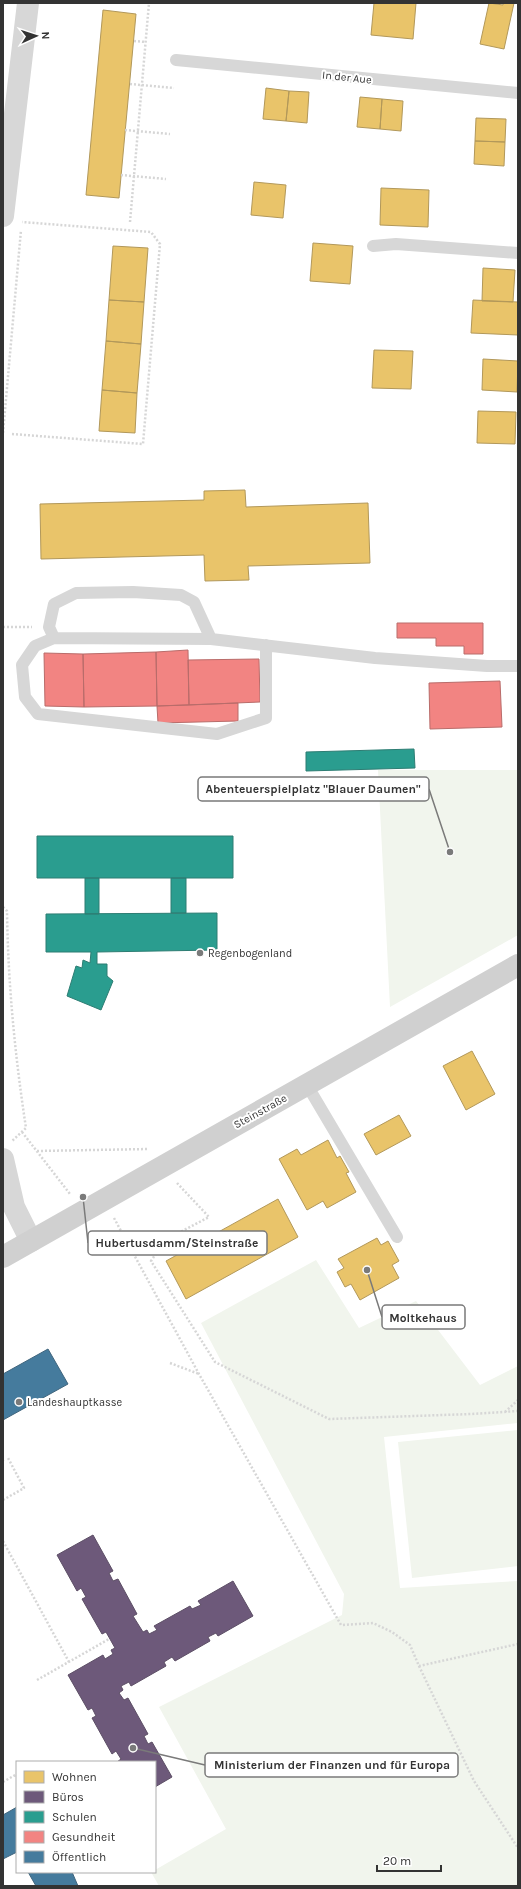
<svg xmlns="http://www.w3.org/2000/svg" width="521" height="1889" font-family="Karla,sans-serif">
<rect width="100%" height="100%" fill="#fff"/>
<!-- green -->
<path fill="#f1f5ed" d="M378 770H518V935L390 1007Z
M316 1260 359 1328 416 1301 480 1385 518 1366V1423L384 1437 400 1588 518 1581V1886H159L151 1872H155V1870L226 1829 159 1707 342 1615 344 1594 201 1323Z
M518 1430V1566L412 1578 398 1442Z"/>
<!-- homes -->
<path fill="#e9c46a" stroke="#b2985a" d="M374 3H416L413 39 371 35Z
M489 3 503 5V3H514L504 49 480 44Z
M103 10 136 14 119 198 86 195Z
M266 88 289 91 286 121 263 119Z
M289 91 309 92 307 123 286 121Z
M360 97 382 99 380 129 357 127Z
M382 99 403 101 401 131 380 129Z
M476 118 506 119 505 142 475 141Z
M475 141 505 142 504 166 474 164Z
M254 182 286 185 283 218 251 215Z
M381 188 429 190 428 227 380 225Z
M313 243 353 246 350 284 310 281Z
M113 246 148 248 144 302 109 300Z
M483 268 515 270 513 302 482 301Z
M109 300 144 302 141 344 106 341Z
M473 300 518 302V335L471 333Z
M106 341 141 344 137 393 102 390Z
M374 350 413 351 411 389 372 388Z
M483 359 518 361 517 392 482 390Z
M102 390 137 393 135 433 99 431Z
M478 411 516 412 515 444 477 443Z
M245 490 246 507 368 503 370 563 248 566 249 580 205 581 204 555 41 559 40 504 204 500V491Z
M472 1051 495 1094 466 1110 443 1066Z
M399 1115 411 1136 376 1155 364 1134Z
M328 1140 337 1158 340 1156 349 1172 346 1173 356 1192 327 1208 323 1201 307 1210 279 1159 297 1149 301 1155Z
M278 1199 298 1237 186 1299 166 1261Z
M377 1238 381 1245 388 1241 399 1261 392 1265 399 1278 360 1300 351 1284 345 1287 337 1272 344 1268 338 1259Z"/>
<!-- offices -->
<path fill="#6d597a" stroke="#5c4e65" d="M93 1535 113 1571 109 1573 113 1581 118 1579 137 1614 133 1616 143 1632 147 1630 149 1634 157 1630 154 1626 190 1606 192 1609 201 1605 198 1601 233 1581 253 1616 218 1636 216 1633 208 1637 210 1641 175 1661 172 1657 164 1662 166 1666 131 1686 129 1682 121 1686 123 1690 119 1693 124 1700 128 1698 148 1734 144 1736 148 1744 152 1742 172 1777 155 1787V1762H117L121 1759 116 1751 112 1754 92 1718 96 1716 92 1708 88 1710 68 1675 103 1655 105 1659 113 1654 111 1650 115 1648 106 1632 102 1634 82 1599 86 1597 81 1588 77 1591 57 1555Z"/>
<!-- schools -->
<path fill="#2a9d8f" stroke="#2d7d73" d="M414 749 415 768 306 771V752Z
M37 836H233V878H37Z
M85 878H99V914H85Z
M171 878H186V913H171Z
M217 913V950L97 952V964H107V976L113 981 101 1010 67 996 76 966 82 968 83 960 90 963 91 952H46V914Z"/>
<!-- health -->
<path fill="#f28482" stroke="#b96c6a" d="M397 623H483V654H464V646H436V638H397Z
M188 650 189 705 157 706 156 652Z
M156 652 157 706 84 707 83 654Z
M44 653 83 654 84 707 45 706Z
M259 659 260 702 189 705 188 660Z
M500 681 502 727 430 729 429 683Z
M238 703V721L158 723 157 706Z"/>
<!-- public -->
<path fill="#457b9d" stroke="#40657d" d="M48 1349 68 1384 3 1420V1374Z
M17 1807V1852L3 1859V1815Z
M28 1872H72L78 1886H36Z"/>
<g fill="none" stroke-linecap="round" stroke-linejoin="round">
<!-- path -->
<path stroke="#d6d6d6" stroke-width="2.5" stroke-dasharray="2 2" stroke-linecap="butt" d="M134 41 146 42
M130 84 174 88
M125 130 170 134
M121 175 166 179
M130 222 149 3
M3 433 21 230
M12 434 143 444 160 244 151 232 22 222
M3 627H32
M3 907 7 911C8 984 15 1056 26 1128L12 1141
M22 1132 70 1194
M37 1151 148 1149
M177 1183 209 1217 165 1240 151 1261 215 1362 329 1419 471 1414 518 1411
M114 1218 199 1374 341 1625 373 1623 392 1632 410 1645 419 1666 518 1644
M170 1363 199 1374
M505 1412 518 1400
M3 1460V1461
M3 1500 24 1488 8 1458
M3 1541 69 1662
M419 1666 474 1781 518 1848
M37 1680 109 1639
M3 1782 17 1774"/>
<!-- lane -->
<path stroke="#d7d7d7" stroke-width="12" d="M176 60 518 93
M373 246 396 244 518 253
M54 638 49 627 54 604 76 593 133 592 181 595 194 602 211 639
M266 645V718L217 734 38 714 25 697 22 665 35 646 54 638 211 639 375 658 487 666H518
M307 1085 397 1237"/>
<!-- street -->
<path stroke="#d7d7d7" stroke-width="22" d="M3 216 28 3
M3 1159 14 1207 31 1241"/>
<!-- secondary -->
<path stroke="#d0d0d0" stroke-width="22" d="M3 1257 518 965"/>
</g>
<!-- markers -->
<g fill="#7a7a7a" stroke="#fff" stroke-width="1.5">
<circle cx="200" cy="953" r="4"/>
<circle cx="19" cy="1402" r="4"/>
</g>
<g text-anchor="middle" stroke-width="4" stroke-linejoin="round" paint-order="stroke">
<!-- street labels -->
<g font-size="11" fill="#333" stroke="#fff">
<text transform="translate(347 77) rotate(6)" y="4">In der Aue</text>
<text transform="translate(260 1111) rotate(-29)" y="4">Steinstraße</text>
</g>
<!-- poi labels -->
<g font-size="11" fill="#333" stroke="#fff" text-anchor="start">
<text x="208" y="957">Regenbogenland</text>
<text x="27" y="1406">Landeshauptkasse</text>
</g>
</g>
<!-- callouts -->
<path fill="none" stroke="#7a7a7a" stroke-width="1.5" d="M450 852L429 789M83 1197L88 1243M367 1270L382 1317M133 1748L205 1765"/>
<g fill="#7a7a7a" stroke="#fff" stroke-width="1.5">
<circle cx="450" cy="852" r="4"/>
<circle cx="83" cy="1197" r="4"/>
<circle cx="367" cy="1270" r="4"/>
<circle cx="133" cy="1748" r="4"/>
</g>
<g fill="#fff" stroke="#7a7a7a" stroke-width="1.5">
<rect x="198" y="777" width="231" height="24" rx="4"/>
<rect x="88" y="1231" width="179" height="24" rx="4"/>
<rect x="382" y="1305" width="83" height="24" rx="4"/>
<rect x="205" y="1753" width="253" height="24" rx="4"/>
</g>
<g font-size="12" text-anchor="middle" font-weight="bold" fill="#333">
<text x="313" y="793">Abenteuerspielplatz "Blauer Daumen"</text>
<text x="177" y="1247">Hubertusdamm/Steinstraße</text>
<text x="423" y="1322">Moltkehaus</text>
<text x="332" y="1769">Ministerium der Finanzen und für Europa</text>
</g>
<!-- border -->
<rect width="521" height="1889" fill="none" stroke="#333333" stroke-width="8"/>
<!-- legend -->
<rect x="16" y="1761" width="140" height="112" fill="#ffffff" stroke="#adadad"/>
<rect x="24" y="1771" width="20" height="12" fill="#e9c46a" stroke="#adadad"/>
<text x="52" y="1781" font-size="12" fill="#333333">Wohnen</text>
<rect x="24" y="1791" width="20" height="12" fill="#6d597a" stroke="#adadad"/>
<text x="52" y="1801" font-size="12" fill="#333333">Büros</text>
<rect x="24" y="1811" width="20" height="12" fill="#2a9d8f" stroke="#adadad"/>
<text x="52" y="1821" font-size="12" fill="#333333">Schulen</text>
<rect x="24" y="1831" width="20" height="12" fill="#f28482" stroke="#adadad"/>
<text x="52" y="1841" font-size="12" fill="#333333">Gesundheit</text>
<rect x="24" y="1851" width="20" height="12" fill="#457b9d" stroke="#adadad"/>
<text x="52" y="1861" font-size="12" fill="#333333">Öffentlich</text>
<!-- north arrow -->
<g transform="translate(36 36) rotate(87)" stroke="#ffffff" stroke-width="3" paint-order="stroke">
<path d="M0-3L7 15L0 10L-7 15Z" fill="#333333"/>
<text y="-6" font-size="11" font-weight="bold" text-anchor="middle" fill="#333333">N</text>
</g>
<!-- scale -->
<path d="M377 1865v6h64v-6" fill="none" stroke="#333333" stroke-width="2"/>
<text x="383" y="1865" font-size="12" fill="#333333" stroke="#ffffff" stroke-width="3" paint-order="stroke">20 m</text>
</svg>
